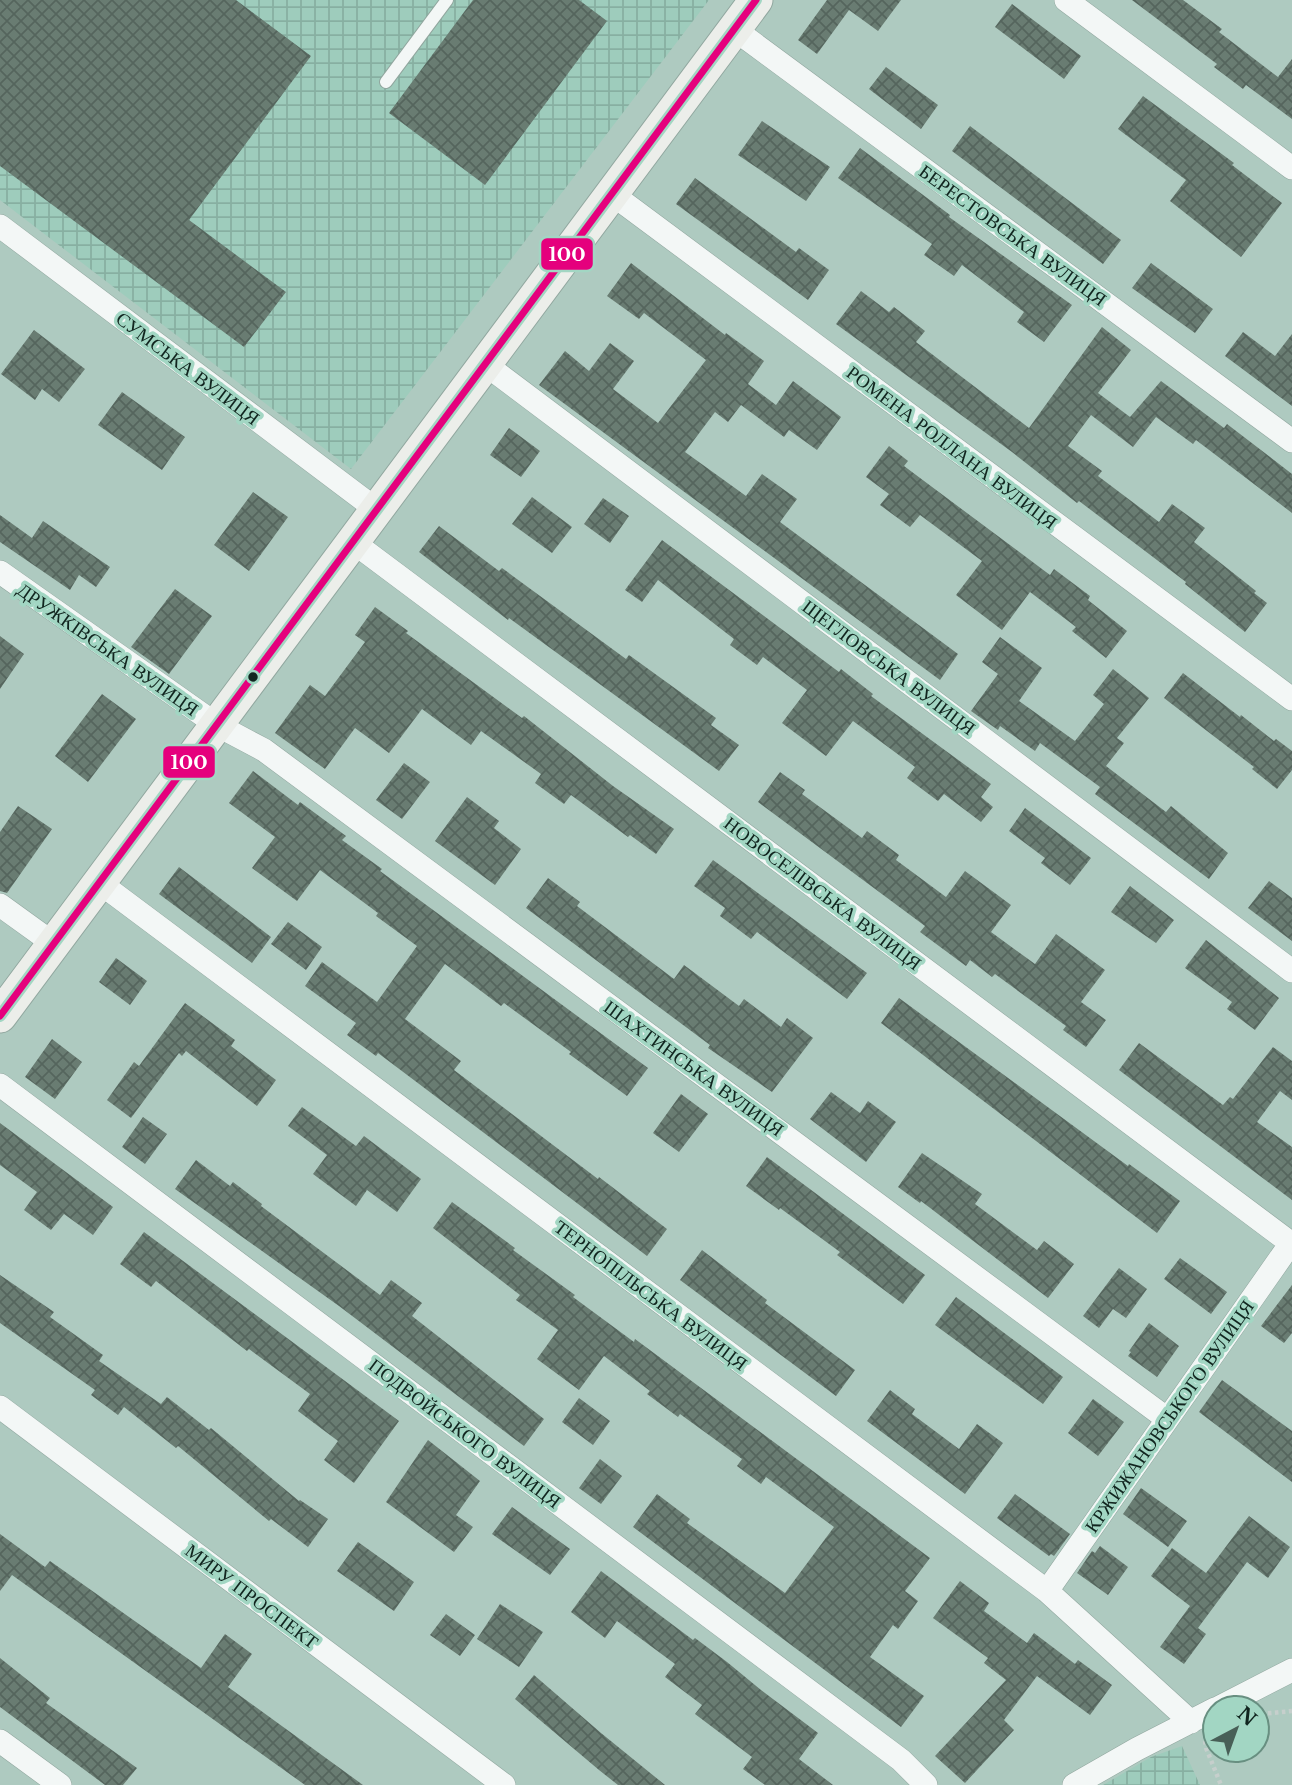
<svg xmlns="http://www.w3.org/2000/svg" width="1292" height="1785" font-family="'Libre Baskerville',serif">
<defs>
<pattern id="industrial-grid" width="8" height="8" patternUnits="userSpaceOnUse" patternTransform="scale(1.75)"><rect width="8" height="8" fill="#9eccbc"/><path d="M0 4h8M4 0v8" fill="none" stroke="#87afa1"/></pattern>
<pattern id="building-cross-hatch" width="8" height="8" patternUnits="userSpaceOnUse" patternTransform="scale(1.75)"><rect width="8" height="8" fill="#697c72"/><path d="M0 0l8 8M0 8l8-8" fill="none" stroke="#55655d"/></pattern>
</defs>
<rect width="100%" height="100%" fill="#aecac0"/>
<!-- industrial -->
<path fill="url(#industrial-grid)" d="M0 0H709L351 469 0 200Z
M1182 1746 1200 1785H1103L1151 1757Z"/>
<!-- building -->
<path fill="url(#building-cross-hatch)" d="M0 0H236L311 56 189 220 286 292 244 347 0 166Z
M473 0H579L607 21 485 185 389 113Z
M827 0H901L878 31 849 10 817 54 798 40Z
M1132 0H1183L1222 29 1219 32 1278 77 1292 59V119L1246 85 1243 89 1214 67 1217 64Z
M1012 4 1081 56 1064 79 995 27Z
M886 67 938 105 921 129 869 89Z
M1143 96 1234 163 1232 165 1282 203 1241 257 1170 201 1186 180 1118 129Z
M762 121 830 167 806 201 738 155Z
M970 126 1121 240 1103 264 952 151Z
M860 148 950 215 949 217 1072 305 1044 342 1017 322 1024 312 962 265 954 276 924 255 932 244 838 178Z
M695 178 796 252 799 248 829 270 808 300 676 204Z
M631 263 725 335 726 333 764 361 748 384 776 405 793 381 841 417 817 450 789 430 784 437 741 405 728 422 715 412 685 452 746 496 762 474 797 499 780 522 958 654 940 680 539 385 565 351 589 371 610 343 634 361 613 389 658 423 706 360 644 313 639 319 607 296Z
M1151 263 1213 309 1195 333 1132 288Z
M861 291 889 312 894 307 925 331 916 342 1029 428 1102 327 1131 350 1098 393 1130 417 1161 381 1224 428 1227 424 1292 474V513L1196 440 1193 444 1156 417 1133 447 1091 415 1068 446 1102 471 1098 476 1159 522 1172 504 1205 528 1194 542 1256 591 1254 593 1267 603 1245 632 1185 584 1186 582 1079 501 1077 503 1012 452 836 324Z
M34 330 85 369 59 402 42 389 35 400 1 374Z
M1243 332 1275 356 1292 334V406L1225 356Z
M122 392 185 437 162 470 98 425Z
M509 428 540 451 521 477 490 455Z
M889 446 908 461 904 466 1050 575 1054 569 1090 596 1088 600 1127 631 1106 658 1072 631 1076 627 1030 592 1002 630 956 595 982 561 920 515 910 527 880 505 889 494 866 477Z
M253 492 288 517 249 571 214 545Z
M532 497 572 527 552 553 512 524Z
M603 498 629 516 610 543 584 524Z
M0 515 32 538 43 521 110 567 96 587 79 575 70 590 0 542Z
M439 526 499 571 502 568 626 659 629 655 716 718 711 725 739 745 719 771 509 618 508 620 419 552Z
M662 540 839 672 841 669 873 694 871 696 991 784 981 797 993 807 981 822 944 794 938 801 907 778 915 767 853 721 826 756 782 723 807 690 763 657 757 665 730 645 734 639 658 580 642 602 625 590Z
M175 589 212 616 169 674 131 647Z
M375 607 408 631 406 633 522 718 524 716 613 786 674 829 656 854 630 835 628 837 571 795 564 804 535 783 541 774 481 731 471 745 422 709 389 753 355 728 325 769 275 733 310 685 325 696 365 642 355 635Z
M0 636 24 654 0 689Z
M1000 637 1042 668 1019 701 1075 741 1104 704 1093 695 1113 669 1149 698 1117 738 1124 743 1106 766 1166 812 1171 806 1228 853 1209 879 1095 794 1100 787 1040 743 1035 751 1000 726 998 730 971 711 998 674 982 662Z
M1183 673 1240 717 1241 715 1274 741 1276 739 1292 751V770L1277 789 1252 769 1254 767 1164 698Z
M102 694 136 719 88 782 55 756Z
M404 763 430 782 402 819 376 800Z
M253 771 298 805 300 802 346 836 342 840 382 869 380 871 648 1068 627 1096 569 1054 571 1052 504 1003 501 1006 445 964 405 1019 461 1061 454 1070 598 1179 599 1177 667 1229 647 1256 378 1053 376 1056 347 1035 356 1023 305 986 322 962 377 1002 417 946 376 916 378 913 320 870 297 901 252 868 275 837 229 803Z
M780 772 805 790 802 794 862 838 867 831 899 855 896 860 946 897 965 871 1011 905 991 932 1035 964 1056 934 1105 970 1081 1002 1106 1020 1086 1047 1063 1030 1066 1026 995 974 992 977 970 960 966 966 920 932 925 926 758 802Z
M467 797 499 821 494 828 521 849 495 885 435 841Z
M18 806 52 829 7 893 0 891V832Z
M1025 808 1091 858 1070 885 1041 863 1045 858 1009 831Z
M713 860 867 973 847 999 757 932 751 939 720 916 725 908 694 886Z
M179 867 271 937 252 963 159 894Z
M548 878 580 902 577 906 674 979 684 965 739 1006 744 999 781 1027 787 1018 813 1038 772 1092 708 1048 710 1045 526 908Z
M1269 881 1292 898V941L1248 908Z
M1130 886 1174 920 1156 943 1111 912Z
M288 922 322 947 306 970 271 944Z
M1206 940 1279 998 1255 1030 1227 1009 1232 1002 1185 968Z
M116 958 147 981 130 1005 99 982Z
M899 998 1128 1166 1129 1164 1180 1201 1157 1233 881 1023Z
M185 1003 235 1040 231 1046 276 1080 257 1106 186 1051 182 1056 179 1053 131 1118 107 1100 134 1062 139 1066Z
M52 1039 82 1062 55 1099 25 1077Z
M1139 1043 1223 1105 1230 1097 1233 1099 1273 1047 1292 1061V1100L1280 1091 1257 1122 1292 1147V1200L1119 1070Z
M831 1092 860 1113 868 1101 896 1122 866 1162 810 1119Z
M681 1094 708 1114 679 1152 653 1133Z
M302 1107 356 1146 364 1136 421 1179 397 1212 367 1190 356 1206 313 1174 327 1155 288 1126Z
M143 1117 167 1134 145 1164 122 1147Z
M0 1123 113 1207 93 1235 64 1214 51 1230 24 1210 37 1192 0 1165Z
M922 1153 982 1194 975 1204 1037 1250 1044 1241 1074 1264 1048 1298 921 1201 920 1203 898 1187Z
M767 1157 925 1275 903 1304 837 1255 840 1252 780 1208 779 1210 746 1186Z
M196 1160 230 1186 233 1182 262 1204 261 1206 380 1295 391 1280 422 1303 412 1316 544 1419 524 1446 339 1306 175 1189Z
M452 1202 515 1248 513 1250 575 1295 573 1297 634 1342 635 1339 930 1558 905 1591 918 1601 898 1629 893 1625 870 1657 924 1696 901 1727 633 1527 657 1494 690 1519 687 1523 785 1593 834 1527 766 1477 761 1484 737 1466 742 1459 680 1414 678 1417 647 1394 650 1391 604 1356 579 1390 537 1359 558 1330 516 1300 520 1295 433 1228Z
M144 1232 399 1421 354 1483 324 1460 338 1441 298 1411 310 1394 249 1349 247 1351 156 1281 151 1287 120 1264Z
M702 1250 767 1300 765 1303 855 1370 836 1396 680 1280Z
M1180 1258 1227 1292 1211 1314 1164 1279Z
M1119 1268 1147 1289 1126 1318 1113 1309 1099 1328 1083 1316Z
M0 1275 54 1312 50 1317 103 1355 99 1361 161 1404 167 1397 209 1430 211 1428 299 1501 300 1500 328 1519 308 1547 271 1519 269 1521 178 1446 176 1448 124 1407 118 1415 91 1395 95 1390 0 1323Z
M1292 1285V1333L1284 1343 1261 1326Z
M956 1297 1063 1377 1043 1404 935 1325Z
M1149 1323 1179 1346 1157 1377 1128 1356 1131 1352 1129 1351Z
M1222 1380 1292 1431V1482L1199 1412Z
M890 1390 915 1409 912 1414 959 1449 977 1424 1003 1443 965 1494 867 1421Z
M579 1398 610 1421 593 1445 562 1422Z
M1093 1399 1124 1422 1098 1456 1068 1433Z
M428 1440 480 1481 456 1515 473 1527 454 1552 386 1502Z
M600 1459 622 1476 601 1504 579 1488Z
M1141 1488 1187 1521 1168 1547 1123 1514Z
M1015 1494 1070 1534 1054 1556 1051 1554 1049 1556 997 1518Z
M512 1507 570 1549 550 1575 492 1534Z
M1249 1516 1290 1547 1268 1578 1247 1562 1198 1628 1206 1634 1184 1664 1160 1647 1190 1606 1151 1576 1172 1548 1206 1573Z
M0 1534 45 1567 50 1561 201 1668 225 1634 252 1654 228 1687 363 1785H305L12 1575 0 1591Z
M358 1542 414 1582 394 1611 337 1571Z
M1100 1546 1128 1567 1108 1595 1077 1573 1092 1551 1095 1553Z
M601 1571 693 1640 695 1638 727 1662 761 1690 818 1733 799 1759 833 1785H765L743 1769 752 1757 695 1714 702 1705 665 1677 675 1664 617 1621 605 1638 571 1612Z
M960 1581 989 1603 984 1611 1027 1643 1034 1633 1075 1664 1078 1660 1112 1685 1090 1715 1037 1676 1004 1720 1014 1730 965 1783 935 1756 1006 1680 984 1663 988 1658 933 1618Z
M500 1604 543 1632 519 1667 477 1639Z
M446 1614 475 1635 460 1656 430 1635Z
M0 1658 50 1698 46 1703 137 1768 123 1785H105L0 1707Z
M534 1675 601 1733 665 1785H618L599 1770 515 1699Z"/>
<g fill="none" stroke-linecap="round" stroke-linejoin="round">
<defs>
<path id="service" d="M386 82 447 0"/>
<path id="minor" d="M1066 0 1292 168
M734 29 1292 441
M612 194 1292 699
M0 226 377 510
M485 364 1292 971
M353 542 1292 1244
M0 572 217 725 264 750 1166 1418
M100 883 1047 1591 1191 1722
M0 905 54 944
M0 1085 901 1760 926 1785
M0 1407 504 1785
M1047 1591 1291 1243
M1218 1708 1292 1670
M0 1741 60 1785
M1074 1785 1137 1749 1215 1709"/>
<path id="secondary" d="M0 1016 756 0"/>
</defs>
<!-- service casing -->
<use href="#service" stroke="#91a79f" stroke-width="14"/>
<!-- minor casing -->
<use href="#minor" stroke="#91a79f" stroke-width="24"/>
<!-- secondary casing -->
<use href="#secondary" stroke="#91a79f" stroke-width="35"/>
<!-- path -->
<path stroke="#c6cfcc" stroke-width="4.5" stroke-dasharray="3.5 3.5" stroke-linecap="butt" d="M1261 1714 1292 1711
M1205 1741 1206 1748 1221 1785"/>
<!-- service -->
<use href="#service" stroke="#f3f7f6" stroke-width="12"/>
<!-- minor -->
<use href="#minor" stroke="#f3f7f6" stroke-width="23"/>
<!-- secondary -->
<use href="#secondary" stroke="#eceeea" stroke-width="33"/>
<defs>
<path id="bus-1" d="M0 1016 756 0"/>
</defs>
<!-- bus-1 casing -->
<use href="#bus-1" stroke="#a2d6c3" stroke-width="12"/>
<!-- bus-1 -->
<use href="#bus-1" stroke="#e5007d" stroke-width="7"/>
</g>
<!-- markers -->
<circle fill="#11251f" stroke="#a2d6c3" stroke-width="2.5" cx="253" cy="677" r="6"/>
<g text-anchor="middle" stroke-width="7" stroke-linejoin="round" paint-order="stroke">
<!-- street labels -->
<g font-size="19" fill="#11251f" stroke="#a2d6c3">
<text transform="translate(1013 235) rotate(36)" y="7">БЕРЕСТОВСЬКА ВУЛИЦЯ</text>
<text transform="translate(188 368) rotate(37)" y="7">СУМСЬКА ВУЛИЦЯ</text>
<text transform="translate(952 447) rotate(37)" y="7">РОМЕНА РОЛЛАНА ВУЛИЦЯ</text>
<text transform="translate(108 649) rotate(35)" y="7">ДРУЖКІВСЬКА ВУЛИЦЯ</text>
<text transform="translate(889 667) rotate(37)" y="7">ЩЕГЛОВСЬКА ВУЛИЦЯ</text>
<text transform="translate(823 893) rotate(37)" y="7">НОВОСЕЛІВСЬКА ВУЛИЦЯ</text>
<text transform="translate(694 1068) rotate(36)" y="7">ШАХТИНСЬКА ВУЛИЦЯ</text>
<text transform="translate(651 1295) rotate(37)" y="7">ТЕРНОПІЛЬСЬКА ВУЛИЦЯ</text>
<text transform="translate(1169 1416) rotate(-55)" y="7">КРЖИЖАНОВСЬКОГО ВУЛИЦЯ</text>
<text transform="translate(465 1433) rotate(37)" y="7">ПОДВОЙСЬКОГО ВУЛИЦЯ</text>
<text transform="translate(252 1596) rotate(37)" y="7">МИРУ ПРОСПЕКТ</text>
</g>
</g>
<g stroke="#a2d6c3" stroke-width="2.5">
<rect x="540" y="237" width="54" height="34" rx="7" fill="#e5007d"/>
<rect x="162" y="745" width="54" height="34" rx="7" fill="#e5007d"/>
</g>
<g font-size="19" text-anchor="middle" font-weight="bold" fill="#fff">
<text x="567" y="261">100</text>
<text x="189" y="769">100</text>
</g>
<!-- north arrow -->
<g transform="translate(1236 1729) rotate(41)"><circle r="33" fill="#a2d6c3" stroke="#688f81" stroke-width="2"/>
<path d="M0-5L12 26L0 18L-12 26Z" fill="#485f57"/>
<text y="-10" font-size="19" font-weight="bold" text-anchor="middle" fill="#11251f">N</text>
</g>
</svg>
